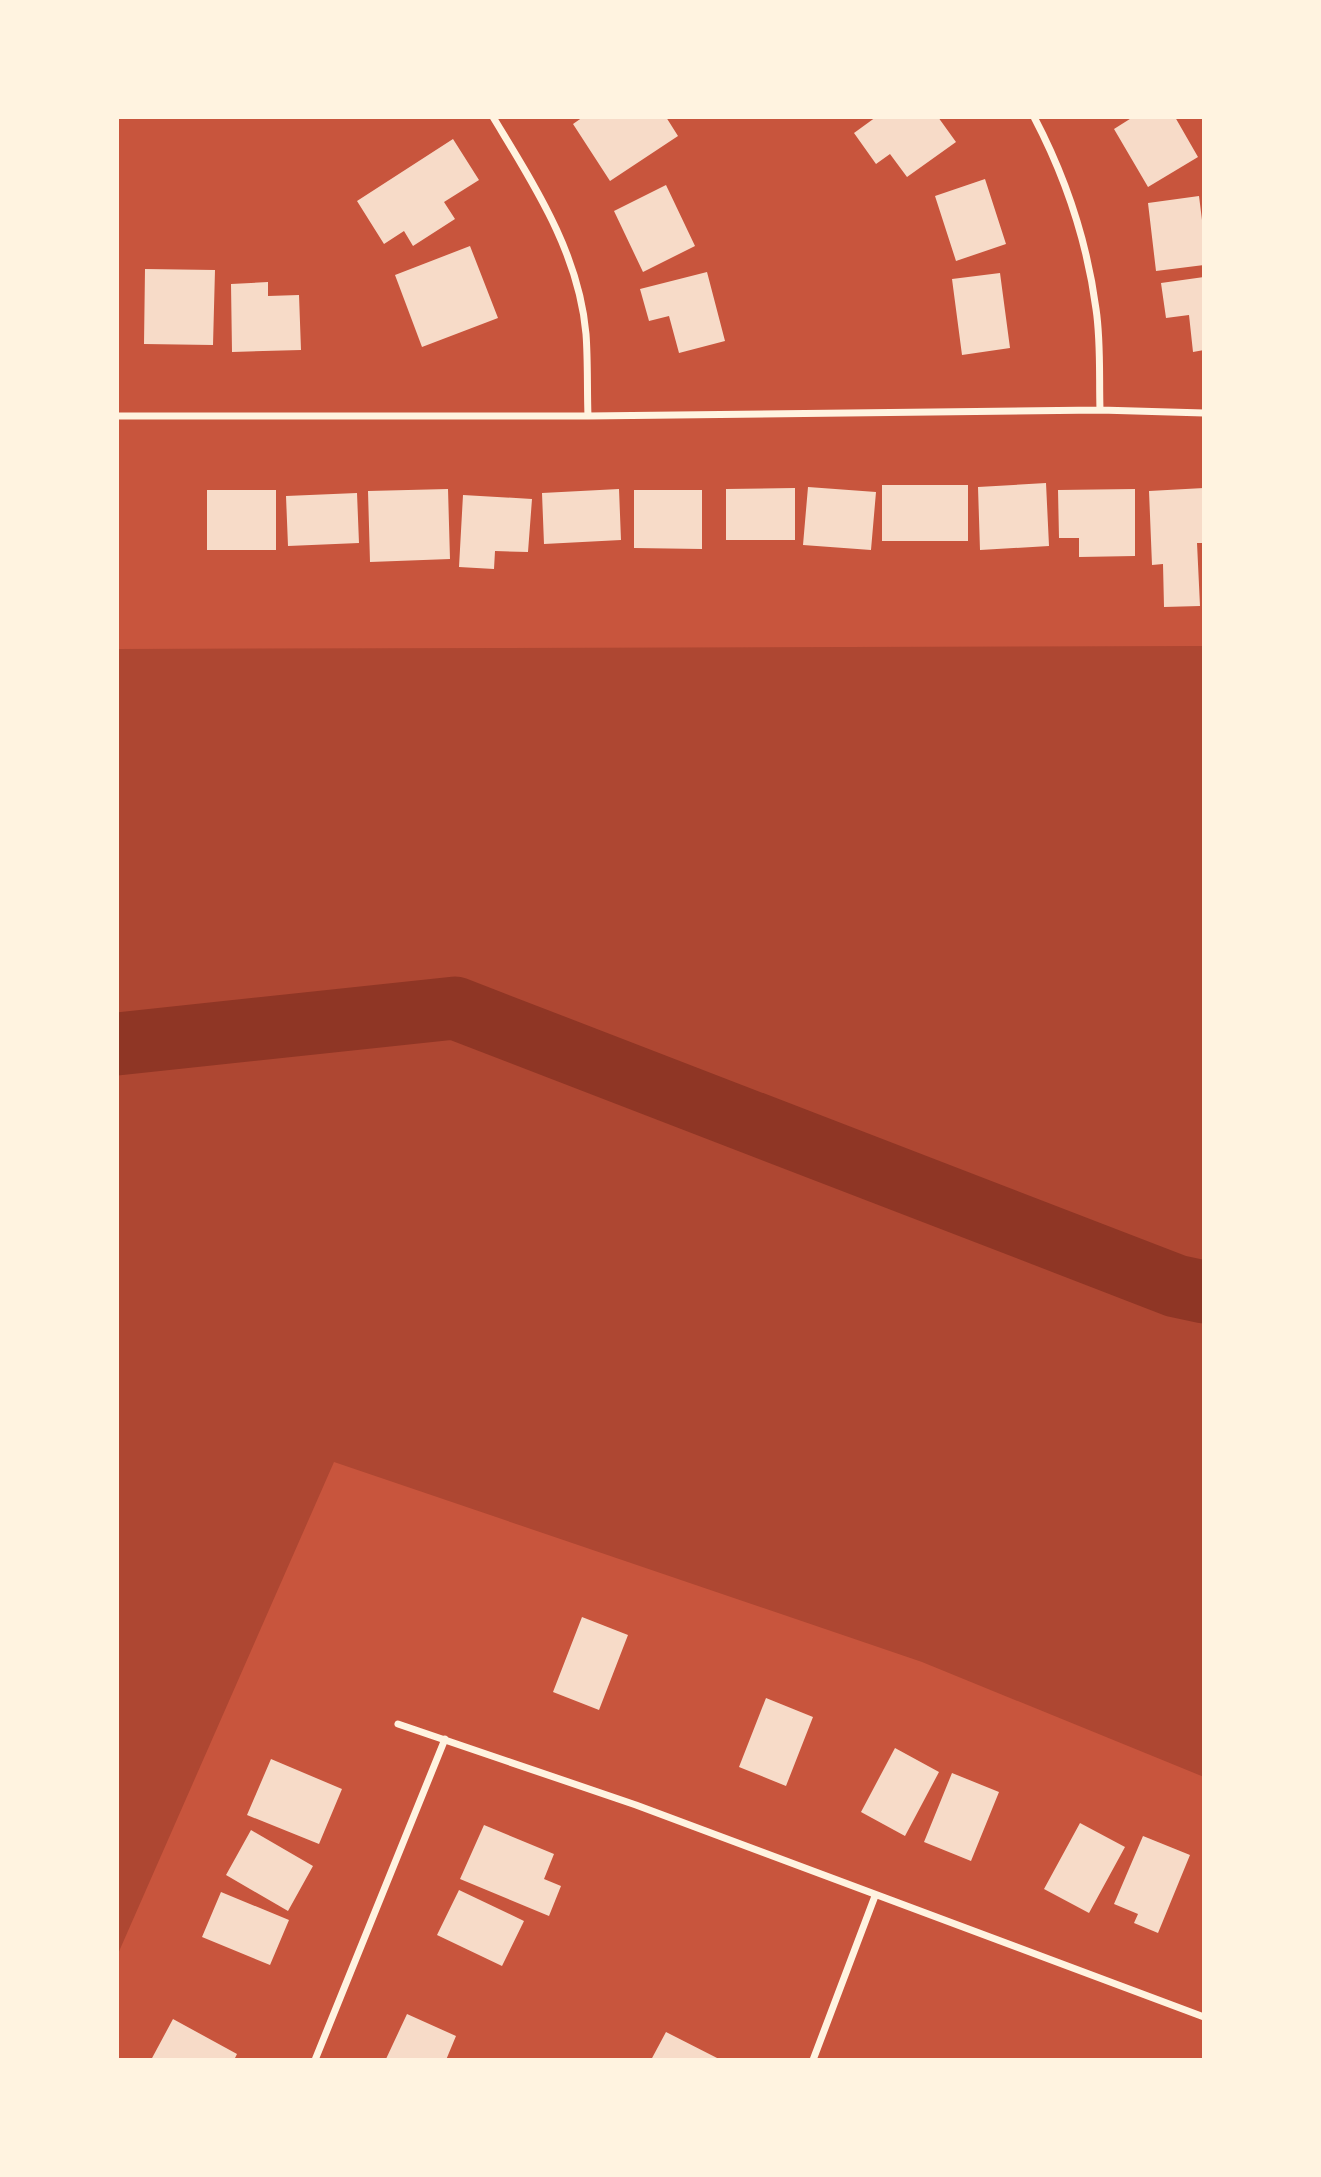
<svg xmlns="http://www.w3.org/2000/svg" width="1321" height="2177" font-family="'Open Sans',sans-serif">
<rect width="100%" height="100%" fill="#c8553d"/>
<!-- green -->
<path fill="#ae4732" d="M1204 646V1777L922 1662 334 1462 117 1956V649Z"/>
<g fill="none" stroke-linecap="round" stroke-linejoin="round">
<!-- river -->
<path stroke="#8f3625" stroke-width="63" d="M117 1044 455 1008 1176 1286 1204 1292"/>
</g>
<!-- building -->
<path fill="#f7dbc8" d="M583 117H666L678 136 610 181 573 124Z
M876 117H938L956 142 907 177 890 154 876 164 854 133Z
M1133 117H1175L1198 157 1148 187 1114 129Z
M453 139 479 180 444 202 455 219 413 246 404 231 384 244 357 201Z
M985 179 1006 244 956 261 935 196Z
M666 185 695 246 643 272 614 211Z
M1199 196 1204 236V265L1156 271 1148 203Z
M470 246 498 318 422 347 395 275Z
M145 269 215 270 213 345 144 344Z
M707 272 725 341 679 353 669 316 649 321 640 289Z
M1000 273 1010 348 962 355 952 279Z
M1204 277V350L1193 352 1189 315 1166 318 1161 283Z
M268 282V296L299 295 301 350 232 352 231 284Z
M1046 483 1049 546 980 550 978 487Z
M882 485H968V541H882Z
M808 487 876 492 871 550 803 545Z
M795 488V540H726V489Z
M1204 488V543H1197L1200 606 1164 607 1163 564 1152 565 1149 491Z
M448 489 450 559 370 562 368 491Z
M619 489 621 540 544 544 542 493Z
M1135 489V556L1079 557V538H1059L1058 490Z
M207 490H276V550H207Z
M634 490H702V549L634 548Z
M357 493 359 543 288 546 286 496Z
M463 495 532 499 528 552 495 551 494 569 459 567Z
M582 1617 628 1635 599 1710 553 1692Z
M766 1698 813 1717 786 1786 739 1767Z
M895 1748 939 1772 905 1836 861 1812Z
M271 1759 342 1789 319 1844 247 1815Z
M952 1773 999 1792 971 1861 924 1842Z
M1080 1823 1125 1847 1089 1913 1044 1889Z
M484 1825 554 1854 544 1879 561 1886 549 1916 460 1879Z
M251 1830 313 1866 288 1911 226 1875Z
M1143 1836 1190 1855 1158 1933 1134 1923 1138 1914 1114 1904Z
M459 1890 524 1921 502 1966 437 1935Z
M221 1892 289 1920 270 1965 202 1937Z
M407 2014 456 2036 446 2060 386 2059Z
M173 2019 237 2054 234 2060H151Z
M666 2032 721 2060H651Z"/>
<g fill="none" stroke-linecap="round" stroke-linejoin="round">
<!-- minor -->
<path stroke="#fff3e0" stroke-width="7" d="M493 117C534 185 579 253 586 334 588 361 587 389 588 416
M1034 117C1066 178 1087 241 1096 309 1101 342 1099 377 1100 410
M117 416H588L1100 410 1204 413
M398 1724 636 1805 1204 2017
M315 2060 445 1739
M813 2060 875 1896"/>
</g>
<!-- border -->
<rect width="1321" height="2177" fill="none" stroke="#fff3e0" stroke-width="238"/>
</svg>
